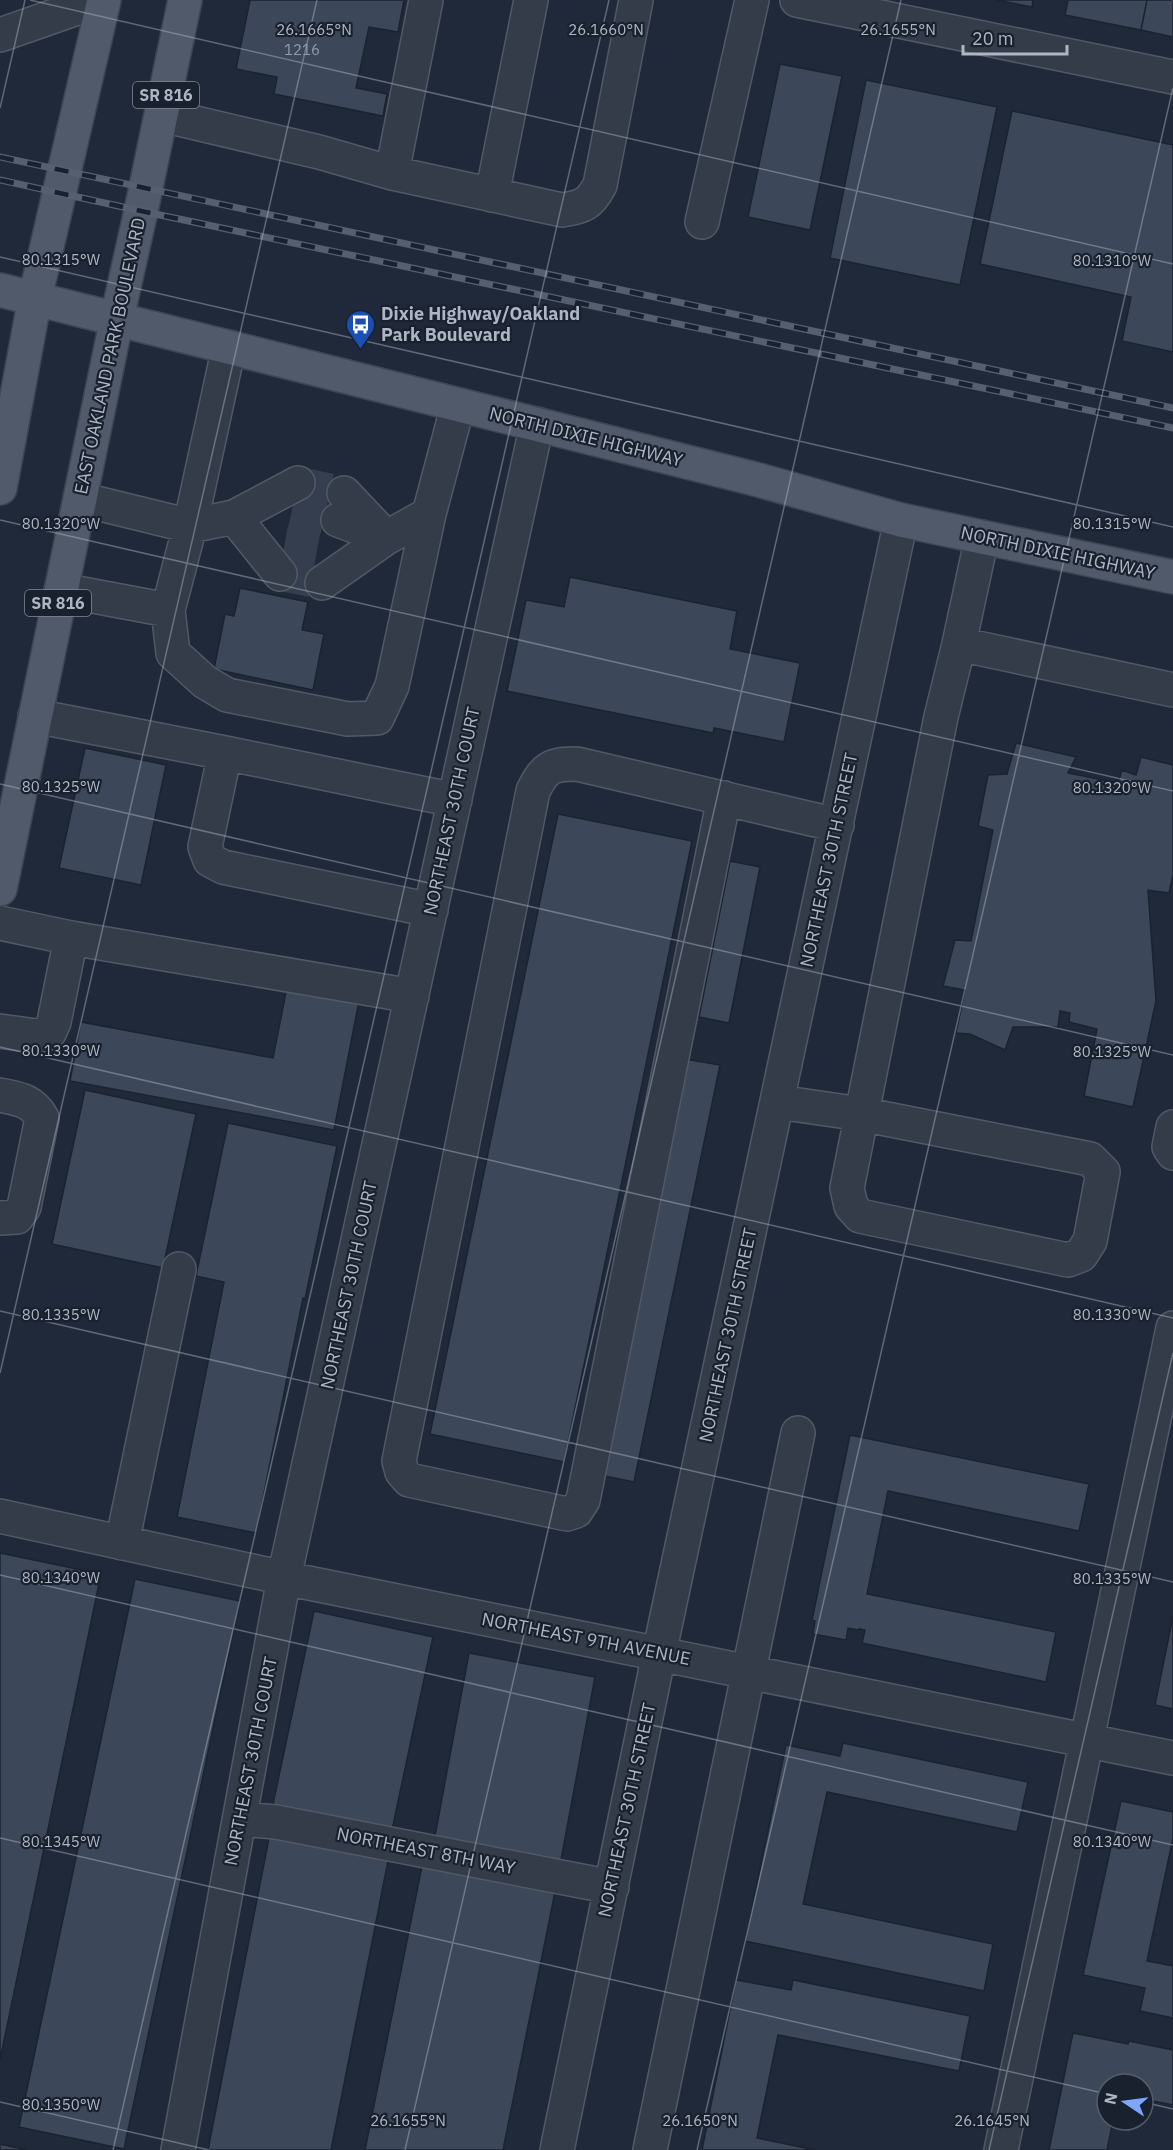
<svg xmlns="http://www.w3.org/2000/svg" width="1173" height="2150" font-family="'IBM Plex Sans',sans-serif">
<rect width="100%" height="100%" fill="#202939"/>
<!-- building -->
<path fill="#3c4759" stroke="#1b2330" stroke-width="1.5" d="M250 0H404L398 32 369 27 356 88 387 94 383 116 274 94 277 77 236 69Z
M996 0H1033L1032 7Z
M1068 0H1147L1141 30 1065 15Z
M1147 0H1173V37L1141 30Z
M780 64 842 76 810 230 748 217Z
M866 80 997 107 960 285 830 258Z
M1012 111 1173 145V352L1122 341 1131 297 980 264Z
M570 577 737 611 730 649 800 663 784 742 714 728 713 733 507 691 526 600 564 607Z
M240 588 308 602 302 630 324 634 313 690 214 669 225 614 234 616Z
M1016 743 1076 757 1068 773 1118 783 1122 770 1136 775 1141 757 1173 765V875L1169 893 1148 890 1156 1001 1133 1107 1084 1096 1097 1029 1069 1022 1070 1013 1060 1011 1058 1027H1013L1005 1050 970 1034 956 1033 965 990 943 986 955 940 971 941 993 830 978 826 988 775 1007 774Z
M85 748 166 765 141 885 59 868Z
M558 814 692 841 564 1462 430 1434Z
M730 861 760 867 729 1023 699 1017Z
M287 987 359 1001 334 1130 70 1081 81 1022 273 1058Z
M685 1059 720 1065 634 1482 600 1475Z
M85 1090 196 1114 163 1268 52 1244Z
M228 1123 337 1146 305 1299 303 1298 256 1533 177 1517 224 1282 196 1276Z
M850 1435 1089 1484 1079 1531 888 1491 867 1594 1056 1632 1046 1682 862 1643 865 1630 859 1629V1630L848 1628 846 1640 813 1634 815 1621 812 1620Z
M0 1553 101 1574 0 2060Z
M135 1579 240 1601 124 2149 19 2127Z
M314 1611 433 1637 392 1830 273 1804Z
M1173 1616V1709L1155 1705Z
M469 1653 595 1677 561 1860 435 1836Z
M843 1743 1028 1782 1017 1832 827 1792 803 1904 993 1944 984 1991 745 1941 786 1745 840 1756Z
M1121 1801 1173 1812V1838L1147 1961 1173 1966V2018L1140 2011 1145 1988 1083 1975Z
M270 1833 389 1856 331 2150H208Z
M423 1861 556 1887 503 2150H365Z
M736 1980 791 1990 793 1980 970 2016 959 2071 778 2035 757 2138 815 2150H702Z
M1073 2033 1128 2044 1129 2041 1173 2050V2105L1143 2099V2084H1107V2120H1113L1107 2150H1049Z
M0 2144 27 2150H0Z"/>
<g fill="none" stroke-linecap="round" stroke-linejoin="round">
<!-- minor-tunnel -->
<path stroke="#353e4e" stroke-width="33" stroke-dasharray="33 16" stroke-linecap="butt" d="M298 483 344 493
M292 510 338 520
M285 542 329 550
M280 574 322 583"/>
<defs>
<path id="minor" d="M797 0 1173 77
M0 35 100 0
M162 115 319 152 392 173 562 210C583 207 590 204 600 185L636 0
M392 173 426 0
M492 195 531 0
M702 222 752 0
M229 347 190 526 168 610 173 653 205 682 227 695 348 719 377 718 392 686 429 514 458 405
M344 493 381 532
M80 499 190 526 234 517 298 483
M234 517 280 574
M338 520 386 538 429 514
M322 583 386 538
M61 590 168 610
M959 644 1173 690
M35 716 225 753
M724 798 583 1500 576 1511 567 1514 409 1480 402 1472 399 1461 533 791C545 767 551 764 577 764L837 825
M431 910 223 867 210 860 205 847 225 753 455 800
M0 923 71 938 54 1022 49 1033 36 1036 0 1031
M71 938 412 996
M0 1095C19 1099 32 1100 42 1118L24 1207 17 1217 0 1218
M778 1102 861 1114 1090 1159 1103 1172 1090 1241 1081 1255 1068 1260 860 1216 851 1206 847 1188 941 717 959 644 982 537
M1173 1127 1169 1147 1173 1153
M0 1516 284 1578 1173 1758
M122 1543 179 1269
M240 1819 276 1822 612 1887
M178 2150 284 1578 537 424
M557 2150 659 1654 901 520
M650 2150 798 1433
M1001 2150 1173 1328"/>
<path id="major" d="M0 290 755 479 901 520 1173 577
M0 488 35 298 104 0
M0 889 117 318 141 211 185 0"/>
</defs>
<!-- minor casing -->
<use href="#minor" stroke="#515967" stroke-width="36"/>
<!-- major casing -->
<use href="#major" stroke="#3d4553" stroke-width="36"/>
<!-- minor -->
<use href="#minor" stroke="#343c4a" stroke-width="33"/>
<!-- major -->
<use href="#major" stroke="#515a6a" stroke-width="33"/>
<defs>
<path id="rail" d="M0 157 1173 408
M0 180 141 211 1173 428"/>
</defs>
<!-- rail casing -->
<use href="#rail" stroke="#555f71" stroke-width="7"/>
<!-- rail -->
<use href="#rail" stroke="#19212e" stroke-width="4.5" stroke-dasharray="14" stroke-linecap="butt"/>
</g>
<!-- ticks -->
<path fill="none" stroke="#aeb6c6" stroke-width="1.5" stroke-opacity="0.45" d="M30 0 1173 264M1172 0H1173M0 108 25 0M0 257 1173 527M0 520 1173 791M0 784 1173 1055M0 1047 1173 1318M0 1311 1173 1582M0 1373 317 0M0 1575 1173 1845M0 1838 1107 2094M0 2102 209 2150M1143 2102 1173 2109M113 2150 609 0M405 2150 901 0M697 2150 1173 88M989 2150 1173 1353"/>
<!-- icons -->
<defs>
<symbol id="bus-pin" viewBox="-11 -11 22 30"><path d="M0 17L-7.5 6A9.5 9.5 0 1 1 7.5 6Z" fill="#1a4fb4" stroke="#19212e"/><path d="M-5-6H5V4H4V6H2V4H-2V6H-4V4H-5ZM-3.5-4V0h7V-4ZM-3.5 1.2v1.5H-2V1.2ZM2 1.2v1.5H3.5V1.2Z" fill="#fff"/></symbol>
</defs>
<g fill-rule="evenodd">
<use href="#bus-pin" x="344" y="308" width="33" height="45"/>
</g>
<g text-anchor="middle" stroke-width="4.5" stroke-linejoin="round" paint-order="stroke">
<!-- number labels -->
<g font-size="15" fill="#929aab">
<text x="302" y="55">1216</text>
</g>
<!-- shield labels -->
<g fill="#19212e" stroke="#818998" stroke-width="1.5">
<rect x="133" y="82" width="66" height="26" rx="4.5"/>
<rect x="25" y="590" width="66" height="26" rx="4.5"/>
</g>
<g font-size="16" font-weight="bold" fill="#aeb6c6">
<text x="166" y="101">SR 816</text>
<text x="58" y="609">SR 816</text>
</g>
<!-- poi labels -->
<g font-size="18" font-weight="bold" fill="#aeb6c6" stroke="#19212e" text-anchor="start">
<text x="381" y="320">Dixie Highway/Oakland<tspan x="381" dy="21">Park Boulevard</tspan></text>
</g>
<!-- street labels -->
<g font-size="18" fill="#aeb6c6" stroke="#19212e">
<text transform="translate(110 356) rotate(-78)" y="6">EAST OAKLAND PARK BOULEVARD</text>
<text transform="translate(586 437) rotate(14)" y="6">NORTH DIXIE HIGHWAY</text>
<text transform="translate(1058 553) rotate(12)" y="6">NORTH DIXIE HIGHWAY</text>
<text transform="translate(452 811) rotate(-78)" y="6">NORTHEAST 30TH COURT</text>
<text transform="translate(829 860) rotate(-78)" y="6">NORTHEAST 30TH STREET</text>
<text transform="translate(349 1285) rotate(-78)" y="6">NORTHEAST 30TH COURT</text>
<text transform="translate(728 1335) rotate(-78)" y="6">NORTHEAST 30TH STREET</text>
<text transform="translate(586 1639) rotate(11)" y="6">NORTHEAST 9TH AVENUE</text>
<text transform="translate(251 1761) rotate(-79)" y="6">NORTHEAST 30TH COURT</text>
<text transform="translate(627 1810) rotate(-78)" y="6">NORTHEAST 30TH STREET</text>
<text transform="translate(426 1851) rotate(11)" y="6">NORTHEAST 8TH WAY</text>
</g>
</g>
<g font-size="15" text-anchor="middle" fill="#aeb6c6" stroke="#19212e" stroke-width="4.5" stroke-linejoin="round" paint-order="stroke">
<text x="314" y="35">26.1665°N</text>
<text x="606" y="35">26.1660°N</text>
<text x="898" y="35">26.1655°N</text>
<text x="61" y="265">80.1315°W</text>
<text x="1112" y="266">80.1310°W</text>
<text x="61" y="529">80.1320°W</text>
<text x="1112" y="529">80.1315°W</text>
<text x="61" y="792">80.1325°W</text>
<text x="1112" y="793">80.1320°W</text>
<text x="61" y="1056">80.1330°W</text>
<text x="1112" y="1057">80.1325°W</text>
<text x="61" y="1320">80.1335°W</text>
<text x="1112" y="1320">80.1330°W</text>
<text x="61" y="1583">80.1340°W</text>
<text x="1112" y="1584">80.1335°W</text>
<text x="61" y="1847">80.1345°W</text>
<text x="1112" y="1847">80.1340°W</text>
<text x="61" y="2110">80.1350°W</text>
<text x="408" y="2126">26.1655°N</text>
<text x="700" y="2126">26.1650°N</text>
<text x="992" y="2126">26.1645°N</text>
</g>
<!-- north arrow -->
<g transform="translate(1125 2102) rotate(283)"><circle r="28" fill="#19212e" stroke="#555d6b" stroke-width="1.5"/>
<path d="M0-4.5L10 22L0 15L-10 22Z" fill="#7ea7fb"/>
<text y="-9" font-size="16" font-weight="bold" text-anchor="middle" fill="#aeb6c6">N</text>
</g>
<!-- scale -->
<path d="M963 45v9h104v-9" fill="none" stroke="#aeb6c6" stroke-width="3"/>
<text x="972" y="45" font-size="18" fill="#aeb6c6" stroke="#19212e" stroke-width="4.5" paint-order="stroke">20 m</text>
</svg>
